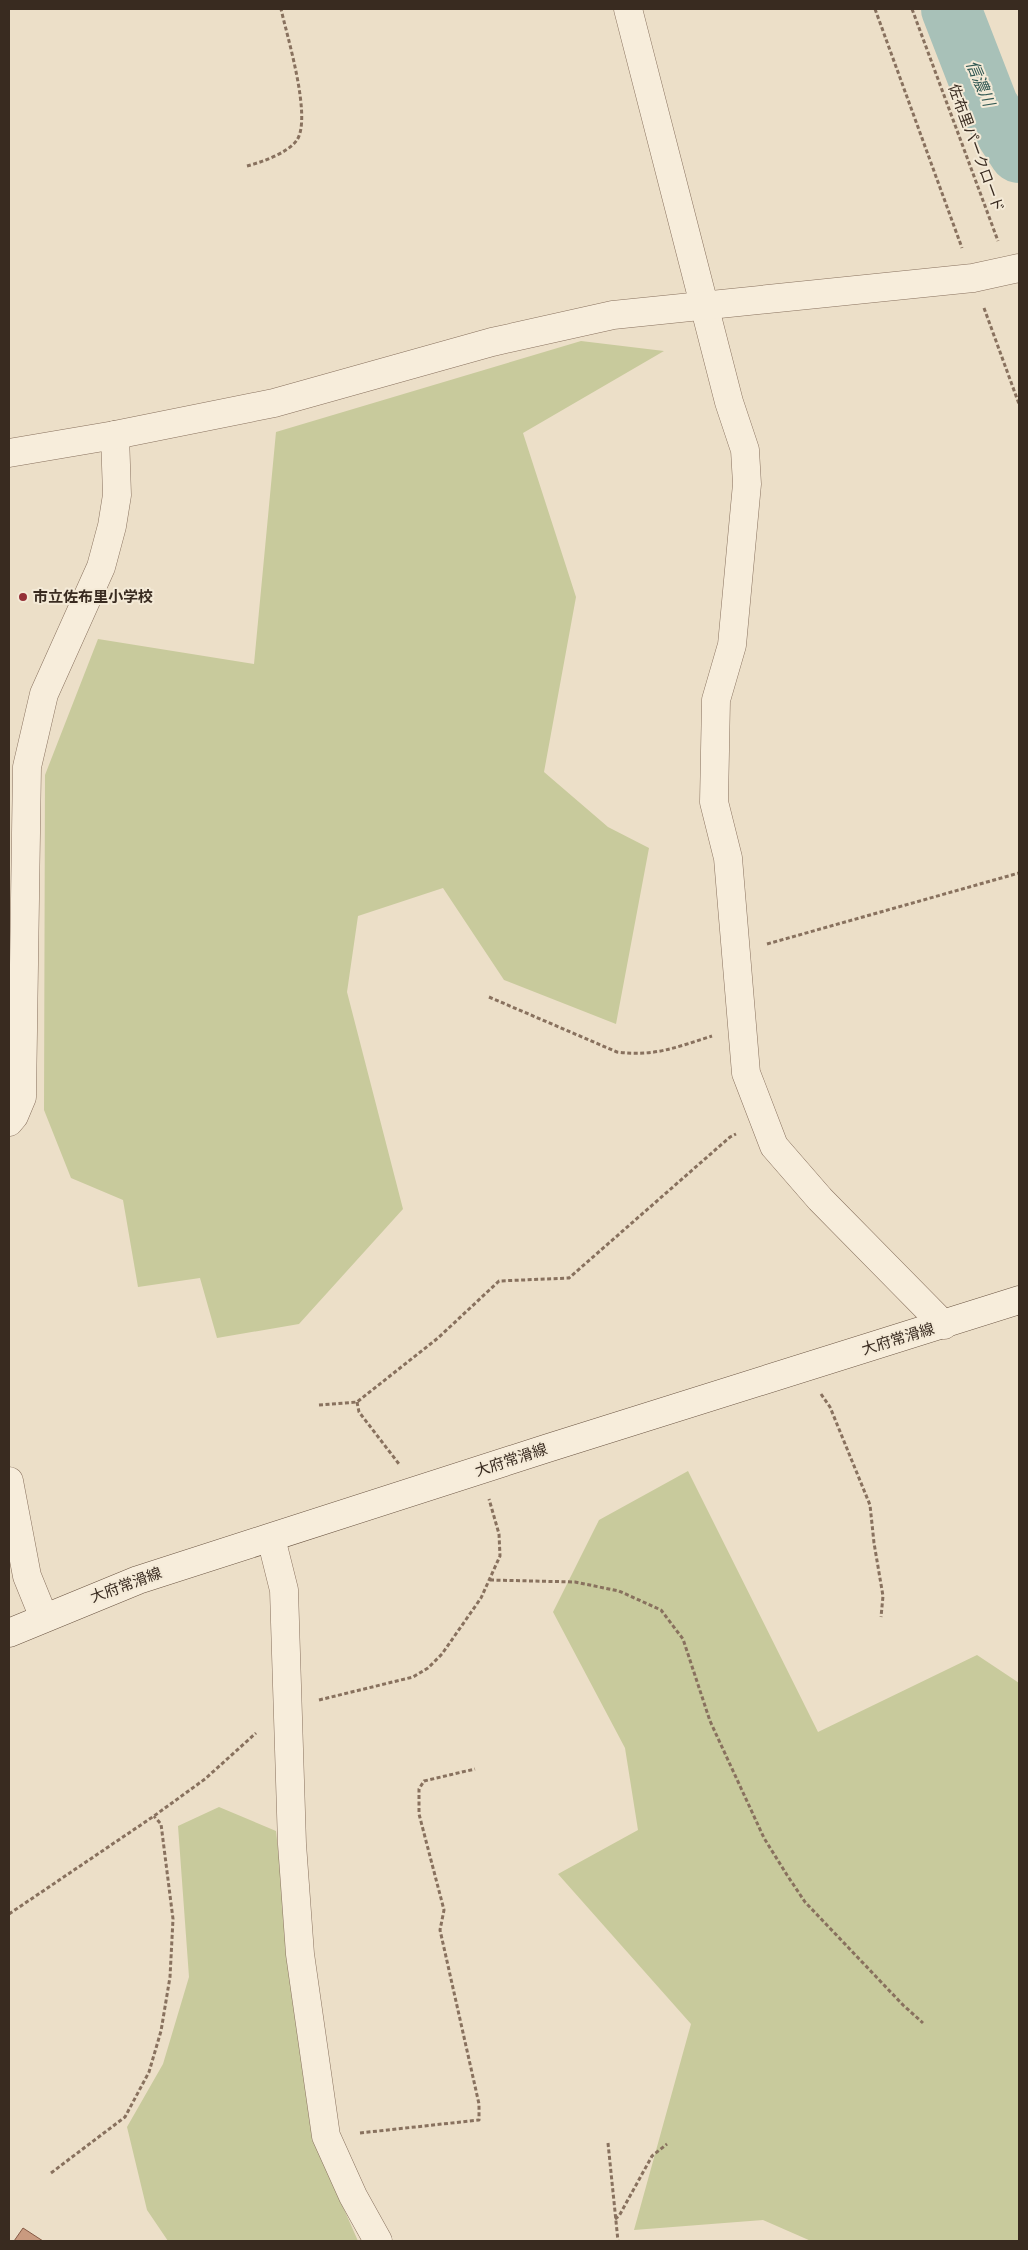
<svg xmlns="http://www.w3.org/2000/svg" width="1028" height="2250" font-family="Literata,'Noto Sans JP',serif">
<rect width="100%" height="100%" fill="#ecdfc8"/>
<!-- green -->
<path fill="#c8ca9c" d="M581 341 664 351 523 433 576 597 544 772 608 827 649 848 616 1024 504 980 443 888 358 916 347 992 403 1209 299 1324 217 1338 200 1278 138 1287 123 1200 71 1178 44 1110 45 775 98 639 254 664 276 432Z
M688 1471 818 1732 977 1655 1019 1683V2241H811L763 2220 634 2230 691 2024 558 1874 638 1830 625 1748 553 1612 599 1520Z
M219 1807 276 1831 290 1956 317 2148 358 2241H168L147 2210 127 2127 163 2064 189 1977 178 1826Z"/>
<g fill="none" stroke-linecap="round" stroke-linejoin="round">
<!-- river -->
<path stroke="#a8c1b8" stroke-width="60" d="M951 9 989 107 1019 153"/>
</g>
<!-- building -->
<path fill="#c99a7f" stroke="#865a45" d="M23 2228 43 2241H14Z"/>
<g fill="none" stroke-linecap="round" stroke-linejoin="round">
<defs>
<path id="minor" d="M628 9 729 402 745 450 747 484 732 645 716 700 714 802 728 858 746 1073 774 1146 820 1199 944 1325
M9 1122 14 1116 22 1097 27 767 44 694 101 567 112 526 117 495 115 435
M9 1481 27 1576 44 1618
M271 1538 284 1590 292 1844 300 1954 326 2136 353 2196 378 2241"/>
<path id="tertiary" d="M9 453 115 435 274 403 492 342 613 315 973 278 1019 268"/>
<path id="secondary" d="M9 1633 138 1580 548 1448 1019 1300"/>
</defs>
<!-- minor casing -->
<use href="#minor" stroke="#88715e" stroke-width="29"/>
<!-- tertiary casing -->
<use href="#tertiary" stroke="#88715e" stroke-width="29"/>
<!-- secondary casing -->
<use href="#secondary" stroke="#695341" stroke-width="29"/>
<!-- path -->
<path stroke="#88715e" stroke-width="3" stroke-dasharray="4 2.5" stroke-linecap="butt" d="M875 9 962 248
M912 9 998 241
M247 166C262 162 288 153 297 140 312 117 287 36 281 9
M984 308 1019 404
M767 944 1019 873
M489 997 617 1052C654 1057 677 1047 712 1036
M821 1394 830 1407 870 1505 874 1543 883 1596 881 1617
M357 1402 359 1412 399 1464
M319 1405 357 1402 438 1338 499 1281 569 1278 730 1137 736 1134
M490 1580 575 1582 619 1591 661 1610 683 1639 710 1721 764 1838 787 1875 805 1902 903 2005 923 2023
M319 1700 413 1677 428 1668 442 1654 481 1598 500 1556 499 1534 489 1499
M9 1914 154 1816 205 1779 256 1733
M360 2133 479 2120V2104L440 1930 444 1910 419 1814V1789L424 1781 475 1769
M608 2143 618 2241
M51 2173 125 2117 149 2072 161 2031 170 1977 173 1919 161 1824 154 1816
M615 2219 619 2216 652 2156 667 2144"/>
<!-- minor -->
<use href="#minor" stroke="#f7eddb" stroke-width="28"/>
<!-- tertiary -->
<use href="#tertiary" stroke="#f7eddb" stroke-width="28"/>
<!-- secondary -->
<use href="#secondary" stroke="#f7eddb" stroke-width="28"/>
</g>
<!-- markers -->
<circle fill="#943037" stroke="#f4ead7" stroke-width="2" cx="23" cy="597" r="5"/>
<g text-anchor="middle" stroke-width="4" stroke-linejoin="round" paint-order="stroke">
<!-- street labels -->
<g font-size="15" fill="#392b20" stroke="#f4ead7">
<text transform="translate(976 148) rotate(70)" y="5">佐布里パークロード</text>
<text transform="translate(898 1339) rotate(-17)" y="5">大府常滑線</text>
<text transform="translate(511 1460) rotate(-18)" y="5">大府常滑線</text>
<text transform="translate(126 1585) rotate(-20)" y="5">大府常滑線</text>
</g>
<!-- poi labels -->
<g font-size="15" font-weight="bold" fill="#392b20" stroke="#f4ead7" text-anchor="start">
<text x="33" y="602">市立佐布里小学校</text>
</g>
<!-- water labels -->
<g font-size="16" font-style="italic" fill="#315853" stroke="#f4ead7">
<text transform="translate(981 83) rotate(67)" y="6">信濃川</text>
</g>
</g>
<!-- border -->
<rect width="1028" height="2250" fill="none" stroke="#392b20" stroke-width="20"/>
</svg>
